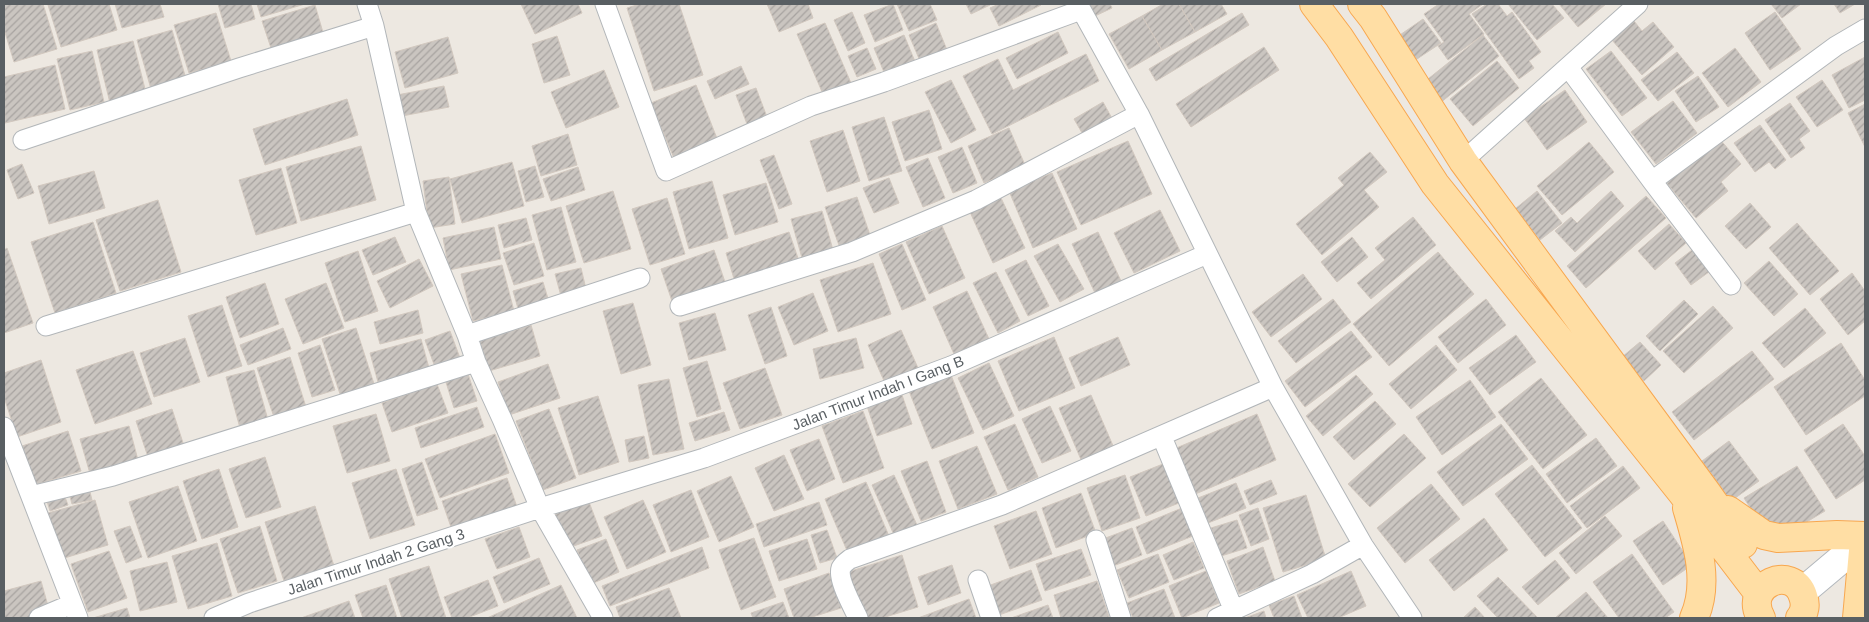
<svg xmlns="http://www.w3.org/2000/svg" width="1869" height="622" font-family="Helvetica,sans-serif">
<defs>
<pattern id="building-hatch" width="6" height="6" patternUnits="userSpaceOnUse" patternTransform="scale(1.25)"><rect width="6" height="6" fill="#cac5c0"/><path d="M-1 1l2-2M0 6l6-6M5 7l2-2" fill="none" stroke="#a7a3a0"/></pattern>
</defs>
<rect width="100%" height="100%" fill="#ede8e1"/>
<!-- building -->
<path fill="url(#building-hatch)" stroke="#d2c8bf" d="M4 4H43L57 49 14 62 4 29Z
M54 4H109L117 30 61 47 48 5Z
M115 4H160L164 17 122 28Z
M218 4H251L255 19 225 28Z
M257 4H305L261 17Z
M521 4H578L582 13 535 34Z
M640 4H679L703 75 654 91 627 8Z
M767 4H808L813 18 779 32Z
M893 4 903 30 875 42 864 15Z
M897 4H930L937 20 909 31Z
M966 4H989L990 5 971 14Z
M999 4H1041V5L999 26 990 8Z
M1090 4H1110L1112 8 1095 16Z
M1163 4H1179L1195 32 1162 50 1142 16Z
M1179 4H1221L1227 14 1195 32Z
M1439 4H1483L1469 14 1484 34 1448 60 1438 46 1444 42 1424 14Z
M1487 4H1498L1507 16 1512 12 1541 52 1529 61 1534 68 1519 79 1472 14Z
M1508 4H1552L1564 18 1537 40Z
M1559 4H1606L1578 27Z
M1771 4H1801L1782 18Z
M1834 4H1855L1840 13Z
M315 5 324 36 272 51 262 21Z
M852 12 865 43 848 51 834 20Z
M1775 12 1801 49 1770 70 1745 33Z
M216 13 231 61 189 73 174 25Z
M1242 13 1249 25 1156 81 1149 69Z
M1142 16 1162 50 1129 69 1109 34Z
M1423 19 1441 43 1414 61 1397 37Z
M1634 21 1642 31 1653 22 1674 47 1642 75 1612 40Z
M825 23 851 83 823 94 797 34Z
M936 23 947 50 920 61 909 35Z
M172 30 186 79 151 89 137 40Z
M1058 32 1068 53 1017 79 1006 58Z
M904 35 916 64 886 77 874 48Z
M1483 35 1499 56 1440 103 1423 83Z
M557 36 570 75 544 83 532 44Z
M448 37 458 73 405 88 395 52Z
M133 41 146 93 110 103 97 50Z
M1264 47 1279 70 1191 127 1176 104Z
M867 48 876 69 857 77 848 56Z
M1735 48 1761 82 1728 107 1702 73Z
M92 51 104 102 70 110 57 59Z
M1611 51 1647 98 1622 116 1586 69Z
M1677 52 1694 73 1658 101 1641 80Z
M1086 54 1099 81 992 134 963 76 998 59 1013 90Z
M1865 57V100L1849 108 1832 75Z
M1497 61 1519 88 1473 126 1450 99Z
M55 65 65 109 5 123 4 77Z
M741 66 749 84 715 99 707 81Z
M604 70 619 107 566 128 551 92Z
M1698 76 1719 107 1696 122 1675 91Z
M951 80 976 130 951 143 925 92Z
M1822 80 1843 110 1817 127 1796 97Z
M696 85 718 141 674 158 651 103Z
M444 86 449 107 402 116 397 95Z
M756 88 767 117 747 124 736 95Z
M1565 90 1587 122 1547 150 1524 118Z
M347 99 358 135 265 165 253 129Z
M1673 101 1697 133 1656 164 1631 132Z
M1103 102 1114 122 1085 138 1074 119Z
M1790 103 1810 131 1799 139 1805 148 1791 158 1765 120Z
M1865 104V147L1848 113Z
M929 110 942 149 905 161 892 122Z
M884 117 902 171 869 181 852 127Z
M1760 125 1786 160 1775 169 1769 162 1755 172 1734 143Z
M1009 128 1025 165 984 183 968 146Z
M843 130 860 181 827 192 810 141Z
M568 134 577 165 541 176 532 146Z
M1718 137 1741 164 1721 182 1728 191 1696 218 1665 181Z
M1128 141 1152 194 1081 225 1057 172Z
M1589 142 1614 172 1562 215 1537 186Z
M361 146 376 200 301 221 286 167Z
M962 147 977 183 953 193 938 157Z
M1370 152 1387 172 1364 190 1379 207 1322 255 1296 224 1344 185 1338 178Z
M774 155 792 204 779 209 760 160Z
M928 158 945 198 923 207 906 167Z
M512 162 524 206 462 223 450 179Z
M22 164 34 193 18 199 7 170Z
M535 166 544 197 526 202 518 171Z
M578 167 585 190 551 201 543 179Z
M281 168 297 223 256 235 239 180Z
M94 171 105 208 49 224 38 186Z
M1052 173 1077 229 1033 248 1009 191Z
M449 177 455 224 429 228 423 181Z
M889 178 899 203 874 213 863 188Z
M712 181 728 238 689 249 673 192Z
M766 183 778 222 735 235 723 195Z
M613 191 631 249 584 263 566 206Z
M1537 191 1562 223 1540 240 1515 209Z
M1611 191 1624 206 1575 252 1555 231 1571 217 1577 223Z
M1646 196 1666 218 1586 288 1567 266Z
M857 197 871 238 840 248 825 207Z
M667 198 685 254 650 265 632 209Z
M1001 198 1025 248 993 263 970 212Z
M158 200 181 272 120 291 96 220Z
M1750 203 1771 227 1746 249 1725 226Z
M561 207 576 262 547 270 532 215Z
M1160 210 1180 251 1134 273 1114 233Z
M822 211 833 250 802 258 791 219Z
M1413 217 1436 245 1371 299 1357 283 1385 260 1375 248Z
M526 218 532 240 504 248 498 225Z
M93 222 116 293 55 313 31 242Z
M1797 223 1839 271 1810 295 1769 248Z
M1669 224 1686 243 1655 270 1638 251Z
M942 226 965 278 929 294 906 242Z
M494 227 501 259 449 270 443 238Z
M789 232 800 264 736 285 726 253Z
M1098 232 1121 281 1095 293 1072 244Z
M395 237 406 262 373 275 362 250Z
M1352 237 1368 257 1337 282 1321 262Z
M534 243 544 276 514 285 503 253Z
M902 244 926 300 902 310 879 254Z
M1058 244 1084 289 1060 302 1034 256Z
M1696 247 1713 269 1691 285 1675 263Z
M7 248 33 323 4 333V250Z
M714 250 725 282 672 301 661 269Z
M358 251 378 311 345 322 325 263Z
M1438 252 1474 294 1389 366 1353 324Z
M419 259 433 286 390 308 377 281Z
M1026 260 1049 306 1028 316 1005 270Z
M1769 261 1798 294 1774 316 1744 283Z
M873 263 891 314 838 332 820 280Z
M502 265 514 311 473 321 461 274Z
M581 268 586 289 561 296 555 274Z
M996 272 1020 321 998 333 973 283Z
M1852 273 1865 291V321L1848 335 1820 299Z
M1303 274 1322 299 1271 337 1252 312Z
M543 282 549 302 519 312 513 291Z
M265 283 279 324 240 338 226 297Z
M326 283 344 328 303 344 285 299Z
M967 291 989 339 954 354 933 307Z
M813 293 828 331 794 345 778 307Z
M1333 299 1351 322 1296 363 1278 341Z
M1486 299 1506 325 1458 363 1438 337Z
M1684 300 1698 314 1660 351 1646 336Z
M633 303 651 365 621 374 603 311Z
M222 305 242 366 208 377 188 316Z
M1713 306 1733 328 1684 373 1663 351Z
M771 307 787 356 765 364 748 315Z
M1805 308 1826 333 1784 368 1762 343Z
M418 310 423 333 380 344 374 322Z
M715 313 726 350 689 360 679 323Z
M531 325 540 356 489 371 480 341Z
M283 328 291 349 248 365 240 345Z
M356 328 375 387 341 397 322 339Z
M901 330 918 368 885 383 868 345Z
M450 331 460 358 435 367 425 340Z
M1351 331 1372 357 1305 407 1285 381Z
M1516 335 1536 362 1490 395 1469 368Z
M1054 337 1075 388 1019 411 998 361Z
M1118 337 1130 365 1081 386 1069 358Z
M185 338 200 382 154 397 140 353Z
M856 338 864 368 820 379 813 349Z
M421 339 429 368 378 382 370 353Z
M1640 342 1661 365 1644 381 1622 357Z
M1841 343 1865 380V396L1806 435 1774 387Z
M320 345 335 390 312 397 298 353Z
M1436 345 1457 370 1411 409 1389 384Z
M133 351 152 404 95 424 76 370Z
M1752 351 1774 379 1694 440 1672 412Z
M290 357 306 407 274 417 257 368Z
M41 360 61 422 17 437 4 397V373Z
M707 361 721 409 697 417 683 368Z
M989 363 1014 416 983 430 958 378Z
M548 364 560 398 509 415 498 382Z
M765 368 782 415 740 429 723 383Z
M254 370 268 420 240 428 226 377Z
M467 371 477 401 454 408 445 379Z
M951 375 974 433 932 449 909 391Z
M1356 375 1373 394 1323 436 1306 416Z
M1541 378 1587 435 1543 469 1498 412Z
M669 379 684 449 653 455 638 385Z
M1470 380 1496 417 1442 455 1416 417Z
M437 384 448 413 392 432 382 403Z
M902 395 912 424 877 436 867 406Z
M1091 395 1114 448 1082 462 1059 408Z
M598 396 619 462 579 475 558 408Z
M1375 401 1396 424 1354 460 1333 437Z
M1050 406 1071 451 1042 463 1022 419Z
M477 407 484 427 421 448 415 428Z
M172 409 185 449 149 460 136 421Z
M549 409 576 478 543 490 516 421Z
M863 411 884 468 843 483 822 426Z
M724 412 730 430 695 441 689 423Z
M376 414 390 461 347 473 333 426Z
M1257 414 1276 460 1193 495 1174 449Z
M1015 424 1038 477 1008 490 984 437Z
M1501 424 1528 459 1463 506 1437 472Z
M1843 424 1865 456V480L1836 499 1804 450Z
M129 426 139 464 91 477 80 439Z
M68 431 81 471 34 485 22 446Z
M495 434 509 473 440 498 425 459Z
M1404 434 1426 458 1370 507 1348 484Z
M644 436 649 458 629 462 625 440Z
M1596 438 1617 466 1567 503 1546 474Z
M819 439 835 479 807 491 790 450Z
M1729 441 1759 481 1731 501 1702 461Z
M977 446 997 494 958 509 939 461Z
M784 455 804 499 774 511 755 468Z
M265 457 281 507 246 518 229 469Z
M927 461 946 512 921 521 901 471Z
M422 462 438 509 417 516 402 469Z
M1163 464 1179 503 1146 516 1130 477Z
M1532 465 1582 528 1545 557 1495 494Z
M1623 466 1640 488 1587 528 1570 506Z
M1797 466 1825 511 1783 536 1774 522 1763 528 1744 498Z
M219 469 238 527 202 539 183 481Z
M396 469 415 525 370 539 352 483Z
M894 475 917 525 894 535 872 485Z
M1125 475 1140 518 1102 531 1087 488Z
M731 476 754 527 719 542 697 491Z
M507 478 517 507 452 530 442 501Z
M1271 480 1277 494 1250 505 1244 491Z
M866 482 889 536 848 553 825 499Z
M1236 483 1246 508 1208 523 1198 498Z
M88 484 92 500 72 504 68 489Z
M1431 484 1460 519 1405 563 1377 528Z
M178 486 197 541 148 558 129 502Z
M691 490 709 537 671 552 653 505Z
M63 492 68 505 50 511 46 498Z
M1081 493 1096 533 1056 548 1042 508Z
M1306 495 1326 559 1283 572 1263 508Z
M95 500 108 545 61 559 48 513Z
M643 500 666 552 627 569 604 517Z
M589 502 602 536 568 548 555 514Z
M819 502 827 525 764 547 756 524Z
M315 506 334 566 284 581 265 522Z
M1182 508 1193 536 1147 554 1136 527Z
M1258 508 1269 539 1251 546 1239 515Z
M1036 511 1052 554 1010 569 994 526Z
M1605 516 1622 536 1576 574 1559 553Z
M1484 518 1508 550 1454 591 1429 560Z
M1237 520 1247 548 1221 556 1211 528Z
M1663 521 1692 565 1663 585 1633 541Z
M130 526 142 557 126 563 114 531Z
M260 526 277 581 238 593 220 539Z
M519 527 530 557 497 569 485 539Z
M1132 528 1142 555 1113 566 1103 539Z
M827 530 837 558 820 563 811 535Z
M754 538 776 597 741 610 719 550Z
M606 539 619 572 591 584 577 550Z
M807 539 817 569 779 581 769 551Z
M1193 542 1204 568 1174 580 1163 555Z
M217 543 232 596 188 609 172 556Z
M702 547 709 568 610 606 602 586Z
M1263 547 1275 581 1239 594 1227 561Z
M1081 549 1091 575 1045 591 1036 564Z
M109 551 127 598 88 612 71 564Z
M1158 554 1169 582 1129 598 1117 570Z
M1632 554 1674 612 1665 618H1619L1593 582Z
M902 555 918 607 882 618H862L848 572Z
M539 558 550 584 504 603 493 577Z
M1555 560 1570 578 1538 605 1522 587Z
M167 562 177 602 140 611 130 571Z
M952 565 961 593 928 605 918 577Z
M429 566 446 618H402L389 579Z
M1031 570 1042 600 999 615 988 586Z
M1206 571 1219 603 1182 618 1169 586Z
M1351 571 1366 606 1338 618H1308L1297 595Z
M829 573 841 608 809 618H794L784 589Z
M1498 577 1538 618H1498L1477 596Z
M488 580 498 606 467 618H452L444 597Z
M41 581 50 613 31 618H4V591Z
M1097 581 1109 617 1104 618H1061L1054 595Z
M386 585 397 618H363L355 595Z
M561 585 577 618H487Z
M669 588 681 618H620L616 607Z
M1164 589 1175 618H1133L1127 603Z
M1586 592 1608 618H1555Z
M1294 596 1302 618H1274L1269 605Z
M969 599 976 618H918Z
M349 601 355 618H301Z
M783 602 789 618H753L751 613Z
M1048 605 1053 618H1011Z
M1475 607 1485 618H1463Z
M127 608 130 618H93Z
M1264 611 1266 618H1245Z"/>
<g fill="none" stroke-linecap="round" stroke-linejoin="round">
<defs>
<path id="street" d="M367 4 374 26 416 212 467 335 476 362 502 419 540 508 603 618
M605 4 666 171 811 106 884 82 1081 10
M1078 4 1139 114 1273 387 1363 545 1412 618
M1568 67 1652 181 1731 285
M23 140 239 68 374 26
M1463 161 1638 4
M1652 181 1836 46 1865 29
M680 306 852 252 976 200 1139 114
M46 326 416 212
M467 335 640 278
M4 427 78 618
M1162 437 1234 611
M31 496 113 476 476 362
M1096 540 1121 618
M978 580 991 618
M39 618 72 604
M214 618 249 603 540 508 704 458 951 366 1207 254
M858 618C853 607 837 579 841 568 843 564 846 562 850 559L1002 505 1273 387
M1217 618 1312 574 1363 545"/>
<path id="secondary" d="M1802 592 1865 539"/>
<path id="primary" d="M1314 4 1339 37 1435 184 1682 493 1759 594
M1362 4 1373 18 1463 161 1707 493 1743 544
M1687 508C1697 542 1710 583 1694 618
M1728 510 1764 535 1778 538 1837 535 1865 536
M1761 618C1742 584 1793 564 1803 596 1806 604 1805 612 1800 618
M1857 618 1864 540"/>
</defs>
<!-- street casing -->
<use href="#street" stroke="#b2b6b9" stroke-width="21"/>
<!-- secondary casing -->
<use href="#secondary" stroke="#b3b8bd" stroke-width="30"/>
<!-- primary casing -->
<use href="#primary" stroke="#f8a74f" stroke-width="30"/>
<!-- street -->
<use href="#street" stroke="#fff" stroke-width="19"/>
<!-- secondary -->
<use href="#secondary" stroke="#fff" stroke-width="28"/>
<!-- primary -->
<use href="#primary" stroke="#ffdea4" stroke-width="28"/>
</g>
<g text-anchor="middle" stroke-width="4.5" stroke-linejoin="round" paint-order="stroke">
<!-- street labels -->
<g font-size="15" fill="#595f63" stroke="#fff">
<text transform="translate(878 393) rotate(-21)" y="5">Jalan Timur Indah I Gang B</text>
<text transform="translate(376 562) rotate(-18)" y="5">Jalan Timur Indah 2 Gang 3</text>
</g>
</g>
<!-- border -->
<rect width="1869" height="622" fill="none" stroke="#595f63" stroke-width="10"/>
</svg>
